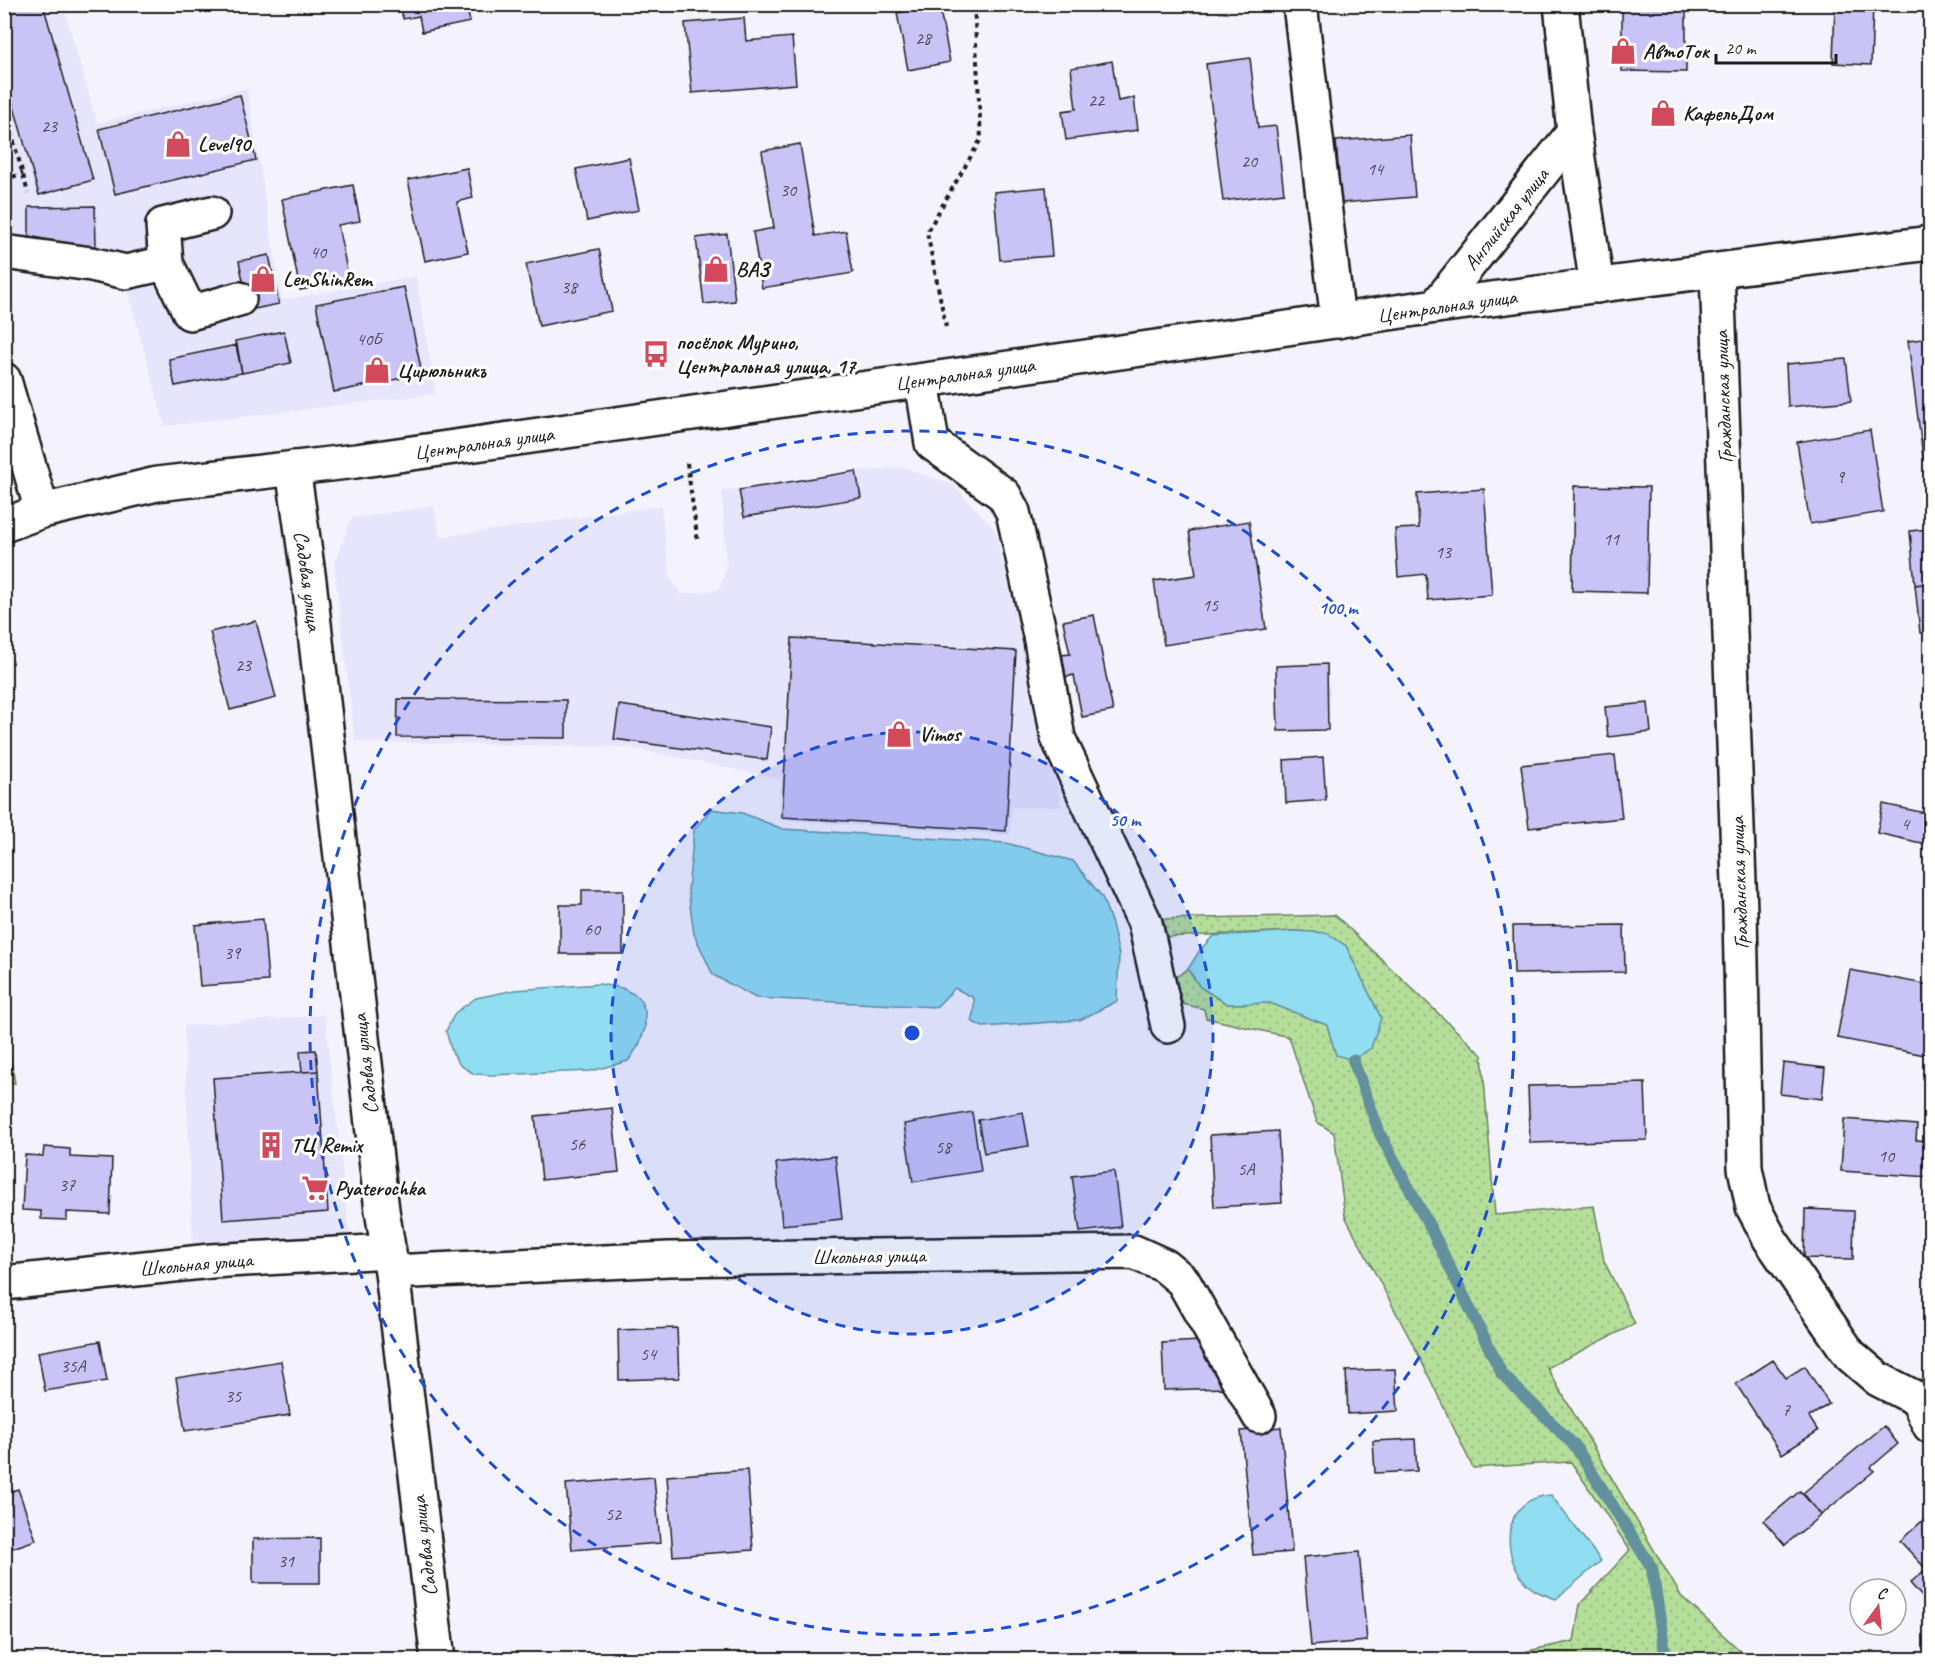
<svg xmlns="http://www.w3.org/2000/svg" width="1935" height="1664" font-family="Caveat,sans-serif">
<defs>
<pattern id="grass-dots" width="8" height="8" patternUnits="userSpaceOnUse" patternTransform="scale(1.5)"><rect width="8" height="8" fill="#b4de9a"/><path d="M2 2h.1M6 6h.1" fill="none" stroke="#9abe84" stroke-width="1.8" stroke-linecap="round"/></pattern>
</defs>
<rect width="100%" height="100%" fill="#f4f3fd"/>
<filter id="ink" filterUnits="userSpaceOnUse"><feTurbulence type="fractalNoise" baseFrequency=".0167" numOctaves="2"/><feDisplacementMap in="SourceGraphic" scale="12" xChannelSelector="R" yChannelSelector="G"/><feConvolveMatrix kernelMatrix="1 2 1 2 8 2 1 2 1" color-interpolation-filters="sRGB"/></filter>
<g filter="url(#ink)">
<!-- built -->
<path fill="#e7e5fb" d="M4 5H63L97 123 247 88 282 300 416 276 436 394 165 426 119 261 16 237 5 198Z
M902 467 954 485 995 530 1062 807H1012L1010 835 779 820 781 779 625 747 355 742 334 565 351 518 434 506 440 537 661 506 670 576 681 594 718 590 726 570 722 491 856 471Z
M325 1015 350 1240 193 1254 184 1026Z"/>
<!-- grass -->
<path fill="url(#grass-dots)" stroke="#687d5b" stroke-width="1.5" d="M1335 915 1482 1055 1495 1215 1594 1206 1604 1261 1635 1324 1547 1368 1681 1596 1749 1659H1528L1527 1651 1574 1641 1580 1604 1630 1550 1571 1462 1473 1468 1418 1354 1345 1216 1334 1133 1317 1122 1289 1037 1206 1018 1204 1009 1183 1004 1177 986 1176 977 1188 969 1200 987 1227 1004 1270 1003 1327 1025 1336 1055 1381 1018 1346 946 1326 933 1295 931 1163 937 1158 919Z
M5 1026 15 1083 5 1084Z"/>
<!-- water -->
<path fill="#91ddf1" stroke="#62909c" stroke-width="1.5" d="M711 809 742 813 783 829 1006 843 1073 861 1102 897 1112 924 1119 955 1117 1001 1080 1020 983 1027 971 1021 974 1010V998L955 988 936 1007 756 998 713 975 694 934 688 890 694 830Z
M1295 931 1327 933 1346 946 1381 1018 1371 1048 1353 1060 1336 1055 1327 1025 1270 1003 1227 1004 1200 987 1188 969 1200 950 1213 936Z
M599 984 622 988 639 997 645 1011V1028L639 1045 628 1061 591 1071 492 1075 474 1074 460 1065 452 1052 446 1031 455 1013 476 998 515 990Z
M1551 1495 1601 1561 1556 1599C1545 1595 1532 1591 1524 1581 1499 1551 1504 1497 1551 1495Z"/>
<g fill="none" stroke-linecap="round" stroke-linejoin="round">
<!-- stream -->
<path stroke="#62909c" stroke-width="12" d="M1353 1060 1380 1134 1431 1229 1502 1374 1575 1446 1652 1568 1666 1660"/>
</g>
<!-- building -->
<path fill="#c9c3f6" stroke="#1c1c1c" stroke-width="1.5" d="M4 4H43L93 180 39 195 4 72Z
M400 4H466L470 22 422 32 419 16 403 19Z
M1622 4H1686V72L1622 71Z
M1835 4H1873L1871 65 1833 63Z
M939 5 950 62 908 70 897 13Z
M744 18 746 41 792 37 796 84 692 93 685 23Z
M1250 58 1258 128 1276 126 1284 193 1223 201 1206 64Z
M1112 61 1118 101 1134 98 1138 130 1066 140 1062 111 1076 109 1071 68Z
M240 95 256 160 115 194 99 129Z
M1410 135 1415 197 1341 203 1336 141Z
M800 144 815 236 846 231 853 273 762 288 753 232 774 228 762 151Z
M629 158 639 210 587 221 576 169Z
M467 168 473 198 457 202 468 252 425 261 408 180Z
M353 185 360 221 338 225 349 280 300 290 282 199Z
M1046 187 1052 256 1000 260 994 192Z
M95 206 96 246H77L29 236V207Z
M727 234 735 301 704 304 696 238Z
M599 249 612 311 539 326 526 264Z
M269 255 279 304 249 310 239 261Z
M404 287 422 374 334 392 316 304Z
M284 331 291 363 242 373 235 341Z
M1930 338V456L1923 457 1908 341Z
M237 345 242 373 175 386 169 359Z
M1846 359 1851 401 1788 407 1786 364Z
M1870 430 1883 512 1810 524 1797 442Z
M856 471 861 498 744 517 739 490Z
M1574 486 1649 487 1647 593 1572 591Z
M1484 489 1492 595 1428 600 1426 574 1398 577 1395 529 1419 528 1417 494Z
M1249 521 1266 629 1164 645 1154 581 1196 575 1189 531Z
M1930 529V583L1915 585 1910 531Z
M1930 583V632L1920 633 1915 585Z
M1094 615 1113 711 1082 717 1074 675 1066 677 1062 655 1070 654 1063 621Z
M256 621 276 698 230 710 210 632Z
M792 638 1016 651 1006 831 782 817Z
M1327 664 1328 730 1278 731 1276 666Z
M398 699 566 700V738L397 737Z
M1648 703 1651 732 1608 737 1605 707Z
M619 705 771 727 767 760 614 739Z
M1615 755 1622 818 1529 828 1521 765Z
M1323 757 1326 800 1286 803 1284 760Z
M1883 804 1930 814V845L1877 833Z
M1930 851V875L1926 874Z
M582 890H623V954H560V905H582Z
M263 919 268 981 200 986 195 925Z
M1624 925 1625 972 1514 974 1513 926Z
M1850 970 1930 985V1056L1837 1038Z
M316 1050 318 1071 302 1072 300 1051Z
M1783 1063 1825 1068 1822 1099 1780 1094Z
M318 1071 328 1212 223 1220 213 1078Z
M1645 1083 1647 1140 1530 1143 1528 1086Z
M612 1108 619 1172 542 1180 535 1116Z
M972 1112 981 1171 913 1182 904 1124Z
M1023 1112 1029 1146 984 1153 978 1120Z
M1844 1119 1917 1125 1916 1140 1930 1141V1177L1841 1171Z
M1278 1131 1282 1203 1214 1207 1210 1135Z
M44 1147 70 1149V1157L112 1159 110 1214 67 1212V1220L41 1219V1211L22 1210 25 1155 43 1156Z
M835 1156 842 1219 782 1225 776 1163Z
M1114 1171 1121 1227 1080 1232 1072 1176Z
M1805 1209 1854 1211 1853 1259 1804 1258Z
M677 1328 679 1378 619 1380 618 1330Z
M100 1341 107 1381 45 1391 38 1352Z
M1201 1341 1225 1388 1164 1390 1162 1343Z
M1773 1360 1786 1378 1805 1366 1829 1404 1809 1417 1818 1431 1782 1454 1736 1384Z
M281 1361 290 1415 185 1431 176 1378Z
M1395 1369 1398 1411 1348 1414 1346 1371Z
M1884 1426 1898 1444 1871 1467 1874 1471 1821 1515 1803 1493Z
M1281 1427 1292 1552 1253 1555 1241 1431Z
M1415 1439 1417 1471 1375 1473 1373 1441Z
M747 1470 753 1550 673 1556 667 1476Z
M654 1477 660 1543 572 1550 566 1484Z
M18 1489 36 1540 4 1551V1494Z
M1800 1491 1821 1515 1785 1545 1764 1521Z
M1930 1514V1606L1910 1583 1926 1569 1900 1541Z
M320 1538V1583H253V1539Z
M1359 1552 1367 1641 1311 1646 1303 1557Z"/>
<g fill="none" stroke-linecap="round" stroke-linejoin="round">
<defs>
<path id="minor" d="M1300 4 1338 321
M1561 4 1574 132 1597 286
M4 252 91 264 126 272 166 263 163 225 212 213
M166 263 190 313 239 299
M1717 271 1740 911 1745 1168 1753 1207 1770 1239 1850 1355 1878 1379 1917 1399 1930 1426
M1436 306 1574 132
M4 380 42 511
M922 381 932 443 1004 495 1013 512 1041 640 1058 738 1145 923 1168 1026
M293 468 309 581 382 1210 392 1272 438 1660
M392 1272 669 1259 1134 1252 1165 1266 1183 1281 1259 1416
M4 1283 211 1261 389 1251"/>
<path id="major" d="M4 525 42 511 157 484 356 461 1254 333 1436 306 1930 243"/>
</defs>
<!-- minor casing -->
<use href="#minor" stroke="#1c1c1c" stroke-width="38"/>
<!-- major casing -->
<use href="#major" stroke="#1c1c1c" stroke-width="38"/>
<!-- path -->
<path stroke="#1c1c1c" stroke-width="4" stroke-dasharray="4.5 4.5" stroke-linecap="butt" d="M4 106 28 193
M4 180 23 173
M946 327 927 232 981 139 974 4
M687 463 698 543"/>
<!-- minor -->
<use href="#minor" stroke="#fff" stroke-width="33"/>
<!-- major -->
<use href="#major" stroke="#fff" stroke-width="33"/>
</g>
</g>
<!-- distance rings -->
<circle cx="912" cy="1033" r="301" fill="#1d4ed8" fill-opacity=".12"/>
<g fill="none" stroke="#1d4ed8" stroke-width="3" stroke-dasharray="10 8">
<circle cx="912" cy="1033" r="301"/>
<circle cx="912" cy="1033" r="602"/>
</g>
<!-- icons -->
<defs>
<symbol id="shop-bare" viewBox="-9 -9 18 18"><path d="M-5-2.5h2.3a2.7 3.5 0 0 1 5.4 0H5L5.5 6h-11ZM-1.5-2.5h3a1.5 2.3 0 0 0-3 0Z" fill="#d1495b" stroke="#fff" stroke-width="2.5" paint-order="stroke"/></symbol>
<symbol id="bus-bare" viewBox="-9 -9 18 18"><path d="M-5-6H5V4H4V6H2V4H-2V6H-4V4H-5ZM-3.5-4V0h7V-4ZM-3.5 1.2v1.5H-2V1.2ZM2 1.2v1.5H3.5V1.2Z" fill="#d1495b" stroke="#fff" stroke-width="2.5" paint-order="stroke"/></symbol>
<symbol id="building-bare" viewBox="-9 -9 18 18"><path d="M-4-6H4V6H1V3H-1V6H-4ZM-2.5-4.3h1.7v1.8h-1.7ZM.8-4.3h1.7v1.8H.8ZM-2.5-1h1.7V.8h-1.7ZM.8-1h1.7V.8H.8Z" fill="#d1495b" stroke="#fff" stroke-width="2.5" paint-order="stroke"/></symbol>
<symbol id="supermarket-bare" viewBox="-9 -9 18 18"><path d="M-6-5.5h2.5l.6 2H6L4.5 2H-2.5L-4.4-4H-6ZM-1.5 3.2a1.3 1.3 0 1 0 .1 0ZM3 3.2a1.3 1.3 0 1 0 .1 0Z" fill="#d1495b" stroke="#fff" stroke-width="2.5" paint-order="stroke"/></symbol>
</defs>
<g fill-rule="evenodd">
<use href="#shop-bare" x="1604" y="32" width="38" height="38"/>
<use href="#shop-bare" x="1644" y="94" width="38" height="38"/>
<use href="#shop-bare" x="159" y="125" width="38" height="38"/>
<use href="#shop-bare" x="697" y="250" width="38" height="38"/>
<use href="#shop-bare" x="244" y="260" width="38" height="38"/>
<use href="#bus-bare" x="637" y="335" width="38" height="38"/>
<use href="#shop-bare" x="358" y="351" width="38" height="38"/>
<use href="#shop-bare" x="880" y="715" width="38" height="38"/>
<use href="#building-bare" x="252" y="1126" width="38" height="38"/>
<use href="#supermarket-bare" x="296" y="1169" width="38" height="38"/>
</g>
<g text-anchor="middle" stroke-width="6" stroke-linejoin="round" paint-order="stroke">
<!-- number labels -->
<g font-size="18" fill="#474652">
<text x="923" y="44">28</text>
<text x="1096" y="106">22</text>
<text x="49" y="132">23</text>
<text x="1249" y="167">20</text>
<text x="1375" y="175">14</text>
<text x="788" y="196">30</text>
<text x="318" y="258">40</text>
<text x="569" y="293">38</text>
<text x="369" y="345">40Б</text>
<text x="1840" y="483">9</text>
<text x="1611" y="545">11</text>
<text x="1443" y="558">13</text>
<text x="1210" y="611">15</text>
<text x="243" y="671">23</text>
<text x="1905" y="830">4</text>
<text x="592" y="935">60</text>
<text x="232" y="959">39</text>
<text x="577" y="1150">56</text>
<text x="943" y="1153">58</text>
<text x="1886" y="1162">10</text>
<text x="1246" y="1175">5А</text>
<text x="67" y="1191">37</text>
<text x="648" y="1360">54</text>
<text x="73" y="1372">35А</text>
<text x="233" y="1402">35</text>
<text x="1786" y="1416">7</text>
<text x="613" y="1520">52</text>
<text x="286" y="1567">31</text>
</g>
<!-- poi labels -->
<g font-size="21" font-weight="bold" fill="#1c1c1c" stroke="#fff" text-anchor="start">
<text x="1643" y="58">АвтоТок</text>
<text x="1683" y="120">КафельДом</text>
<text x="198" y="151">Level90</text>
<text x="736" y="276">ВАЗ</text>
<text x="283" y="286">LenShinRem</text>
<text x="676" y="349">посёлок Мурино,<tspan x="676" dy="24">Центральная улица, 17</tspan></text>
<text x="397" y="377">Цирюльникъ</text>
<text x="919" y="741">Vimos</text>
<text x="291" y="1152">ТЦ Remix</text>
<text x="335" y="1195">Pyaterochka</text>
</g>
<!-- street labels -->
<g font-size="21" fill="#1c1c1c" stroke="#fff">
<text transform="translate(1506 219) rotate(-52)" y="7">Английская улица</text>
<text transform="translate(1447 306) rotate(-8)" y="7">Центральная улица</text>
<text transform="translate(965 374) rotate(-8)" y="7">Центральная улица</text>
<text transform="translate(1723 397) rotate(-92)" y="7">Гражданская улица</text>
<text transform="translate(484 443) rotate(-8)" y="7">Центральная улица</text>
<text transform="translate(308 581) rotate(82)" y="7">Садовая улица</text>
<text transform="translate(1739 883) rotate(-92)" y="7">Гражданская улица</text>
<text transform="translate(365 1064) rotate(-97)" y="7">Садовая улица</text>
<text transform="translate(869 1256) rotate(-1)" y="7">Школьная улица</text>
<text transform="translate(196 1264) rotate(-5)" y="7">Школьная улица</text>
<text transform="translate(424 1546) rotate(-97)" y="7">Садовая улица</text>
</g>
</g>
<circle cx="912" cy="1033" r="9" fill="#1d4ed8" stroke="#fff" stroke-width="3"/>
<g font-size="18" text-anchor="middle" font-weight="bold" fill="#1d4ed8" stroke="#fff" stroke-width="6" stroke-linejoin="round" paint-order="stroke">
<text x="1338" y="614">100 m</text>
<text x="1125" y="826">50 m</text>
</g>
<!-- margin -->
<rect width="1935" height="1664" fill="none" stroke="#fff" stroke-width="24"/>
<rect x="12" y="12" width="1911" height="1640" fill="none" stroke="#1c1c1c" stroke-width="2" filter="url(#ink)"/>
<!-- north arrow -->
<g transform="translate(1878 1607) rotate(15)"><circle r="28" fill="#ffffff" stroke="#a4a4a4" stroke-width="1.5"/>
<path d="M0-4.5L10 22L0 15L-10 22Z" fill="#d1495b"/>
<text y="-9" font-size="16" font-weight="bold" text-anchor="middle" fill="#1c1c1c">С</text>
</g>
<!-- scale -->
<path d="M1716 54v9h120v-9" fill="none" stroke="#1c1c1c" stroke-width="3"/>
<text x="1725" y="54" font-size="18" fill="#1c1c1c" stroke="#ffffff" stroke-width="4.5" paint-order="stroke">20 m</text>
</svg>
